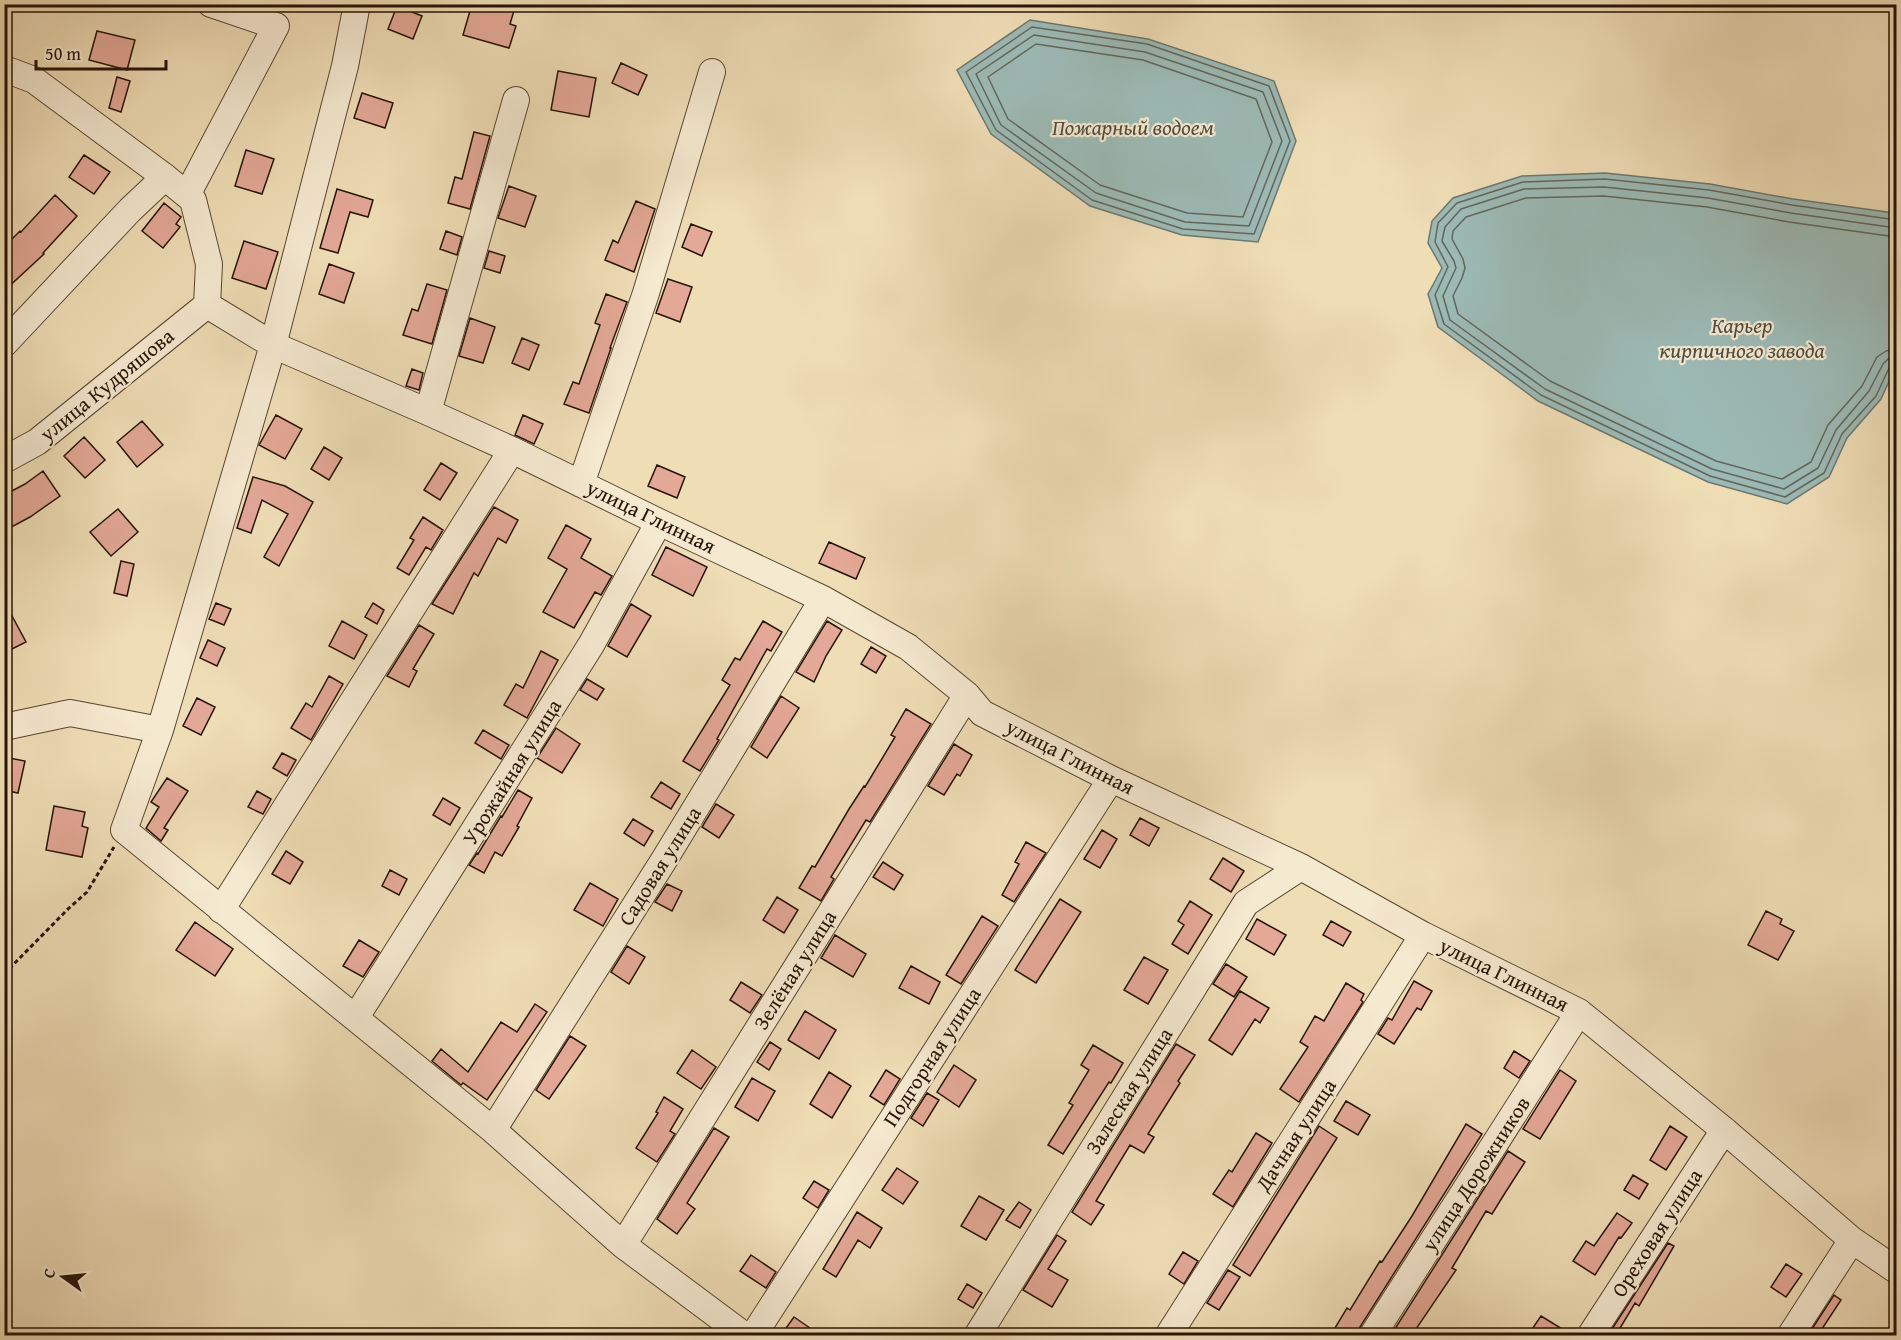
<svg xmlns="http://www.w3.org/2000/svg" width="1901" height="1340" font-family="'Gentium Book Plus',serif">
<rect width="100%" height="100%" fill="#efddb6"/>
<filter id="stains"><feTurbulence type="fractalNoise" baseFrequency=".00333" numOctaves="4"/><feColorMatrix values="0 0 0 0 .2 0 0 0 0 .09 0 0 0 0 .02 0 0 0 .5 -.17"/></filter>
<radialGradient id="worn" r=".72"><stop offset=".6" stop-color="#630" stop-opacity="0"/><stop offset="1" stop-color="#630" stop-opacity=".3"/></radialGradient>
<!-- water -->
<path fill="#9cbab5" stroke="#6d786e" stroke-width="1.5" d="M1030 20 1148 39 1274 81 1296 141 1258 242 1182 235 1090 206 991 134 957 70Z
M1605 173 1710 184 1793 199 1887 212 1896 215V366L1881 399 1847 438 1829 477 1787 504 1708 482 1538 401 1438 327 1428 294 1442 268 1428 243 1432 221 1453 198 1522 176Z"/>
<g fill="none" stroke-linecap="round" stroke-linejoin="round">
<!-- shore -->
<path stroke="#62675c" stroke-width="1.5" d="M1032 27 1147 44 1269 86 1290 141 1254 234 1183 229 1092 200 996 130 966 72Z
M1034 35 1145 52 1263 92 1282 141 1249 226 1185 222 1096 193 1001 125 976 74Z
M1036 44 1143 60 1256 99 1272 142 1243 217 1187 213 1100 185 1008 119 988 77Z
M1896 220 1792 205 1709 190 1605 179 1523 182 1457 203 1438 223 1435 242 1448 267 1435 295 1444 324 1541 395 1710 476 1785 497 1824 473 1842 434 1876 396 1889 368 1896 365
M1896 228 1791 213 1708 198 1604 187 1524 189 1461 209 1445 227 1442 241 1454 261 1456 268 1443 296 1450 320 1545 389 1712 469 1784 489 1818 468 1836 430 1869 391 1883 364 1888 359 1896 358
M1896 237 1789 222 1707 207 1604 196 1526 198 1466 217 1453 231 1452 239 1463 259 1465 268 1462 278 1453 296 1458 314 1550 381 1716 461 1782 479 1811 462 1828 425 1862 386 1877 357 1886 351 1896 349"/>
</g>
<!-- building -->
<path fill="#e3a896" stroke="#271404" stroke-width="1.5" d="M472 4H516L510 24 516 26 509 48 463 35Z
M397 6 422 16 413 39 388 29Z
M97 31 135 40 127 70 89 60Z
M621 63 647 75 638 95 612 83Z
M558 71 596 78 589 117 551 110Z
M117 77 130 81 121 112 109 108Z
M362 93 393 103 385 128 354 118Z
M474 132 490 136 470 209 448 203 455 177 462 179Z
M246 150 274 159 262 194 235 186Z
M84 155 110 172 94 194 69 177Z
M509 186 536 196 525 227 498 218Z
M337 189 373 200 368 217 350 212 338 253 320 248Z
M55 195 77 216 43 253 44 254 4 291V231L12 239 20 231 21 232Z
M636 201 655 209 634 272 605 260 613 240 618 243Z
M164 203 181 217 176 224 180 227 163 248 142 231Z
M691 224 712 232 702 256 682 247Z
M446 231 462 237 457 255 440 249Z
M244 241 278 252 266 289 232 278Z
M489 251 505 256 500 273 484 268Z
M329 264 354 273 344 303 319 294Z
M668 279 692 287 680 322 656 313Z
M427 284 447 290 432 344 403 335 412 309 418 311Z
M606 294 627 302 610 348H611L589 413 564 404 573 382 579 384 600 325 595 323Z
M470 318 495 327 483 363 459 356Z
M522 338 539 345 529 370 512 363Z
M412 369 423 373 419 390 406 386Z
M276 415 302 429 285 459 259 445Z
M523 415 543 424 534 444 515 435Z
M142 421 163 445 137 467 117 442Z
M84 437 105 460 85 478 64 456Z
M324 447 342 458 329 480 311 469Z
M441 463 457 473 440 500 424 490Z
M657 465 685 477 677 498 648 486Z
M43 471 60 496 30 517 4 531V495L25 484Z
M253 477 285 486 313 502 279 566 264 557 288 514 262 500 251 533 237 528Z
M494 507 518 520 506 543 498 538 478 576 474 573 453 614 432 604Z
M118 509 138 532 111 556 90 532Z
M423 517 443 530 431 550 426 547 409 575 397 568 414 540 410 538Z
M566 525 591 539 581 558 612 576 601 595 595 592 574 628 543 612 567 569 548 558Z
M829 542 865 558 856 579 819 563Z
M666 547 707 567 693 596 652 575Z
M121 561 134 564 127 596 114 593Z
M4 601 26 642 4 653Z
M216 603 231 609 224 625 209 619Z
M373 603 384 610 377 624 365 617Z
M631 604 651 616 627 657 608 646Z
M342 621 367 635 354 659 329 646Z
M763 621 782 632 771 651 767 649 717 739 719 740 700 771 683 761 730 685 722 680 735 658 740 660Z
M827 621 842 630 826 656 814 682 796 672Z
M419 625 434 634 413 669 417 671 409 687 387 676Z
M208 640 225 648 217 666 200 658Z
M871 647 886 656 876 673 861 664Z
M541 651 558 660 527 718 504 705 516 684 523 688Z
M329 676 343 684 311 740 291 728 306 703 312 707Z
M587 679 604 689 597 700 580 690Z
M781 696 799 708 767 758 751 747Z
M197 698 215 707 201 735 183 726Z
M906 709 931 724 870 822 866 820 831 877 834 879 821 901 799 888 812 866 815 867 849 809 864 786 865 787 895 737 891 735Z
M556 728 580 744 562 773 537 758Z
M483 730 509 745 501 759 475 743Z
M954 744 972 755 960 776 957 774 944 795 928 786Z
M282 753 296 760 287 776 273 768Z
M4 757 25 761 18 793 4 790Z
M167 778 188 791 164 828 168 830 161 841 146 828 159 807 151 802Z
M661 782 680 794 671 809 651 797Z
M518 790 532 798 517 826 519 827 502 856 495 852 484 873 469 865 477 853 478 854 501 816 502 817Z
M257 791 271 799 263 814 248 807Z
M443 798 460 808 450 825 433 815Z
M716 804 734 815 719 838 702 827Z
M54 806 85 812 82 826 88 828 82 857 46 850Z
M1140 818 1159 828 1149 846 1130 835Z
M633 819 653 831 644 846 624 833Z
M1102 830 1117 839 1100 868 1084 859Z
M1026 842 1046 853 1014 902 1002 895 1019 864 1015 862Z
M286 851 303 862 290 884 272 874Z
M1223 858 1244 871 1231 892 1210 879Z
M883 862 903 875 894 890 873 877Z
M390 870 407 879 399 895 382 886Z
M590 883 618 899 603 926 574 910Z
M667 884 682 891 672 911 655 902Z
M777 897 798 910 784 933 763 920Z
M1060 899 1081 912 1036 983 1015 970Z
M1190 901 1212 915 1188 954 1172 944 1184 925 1178 921Z
M1766 911 1782 919 1780 924 1794 931 1778 960 1748 945Z
M982 916 998 926 961 984 946 975Z
M1257 919 1286 935 1274 955 1246 939Z
M1331 921 1351 932 1343 946 1323 935Z
M195 922 233 949 215 976 176 950Z
M835 935 866 954 853 977 821 958Z
M359 940 379 952 363 977 343 966Z
M627 946 645 957 629 984 611 972Z
M1144 957 1168 970 1148 1004 1124 990Z
M1226 964 1247 977 1234 997 1213 984Z
M911 966 940 982 929 1004 899 988Z
M1414 981 1432 991 1421 1010 1417 1008 1394 1044 1378 1034 1388 1018 1392 1020Z
M741 982 762 995 750 1013 730 1000Z
M1346 983 1364 994 1361 1000 1363 1002 1299 1102 1280 1089 1308 1047 1300 1042 1315 1016 1324 1021Z
M1240 991 1269 1008 1260 1023 1255 1019 1232 1055 1209 1040Z
M535 1004 547 1012 487 1100 463 1083 461 1085 432 1061 441 1049 468 1072 501 1022 517 1032Z
M805 1011 836 1030 819 1059 788 1040Z
M570 1036 586 1046 549 1099 536 1090Z
M770 1042 781 1049 769 1070 757 1062Z
M1176 1044 1195 1055 1178 1081 1180 1083 1148 1134 1154 1137 1144 1153 1130 1145 1096 1201 1104 1205 1091 1225 1072 1212Z
M1093 1045 1123 1063 1111 1083 1109 1082 1063 1154 1048 1145 1073 1105 1069 1103 1089 1070 1081 1065Z
M692 1050 716 1067 701 1089 677 1073Z
M1514 1051 1530 1061 1519 1078 1504 1068Z
M954 1065 976 1080 959 1107 937 1092Z
M886 1070 900 1079 884 1105 870 1096Z
M1560 1070 1576 1081 1540 1139 1523 1129Z
M829 1072 851 1086 832 1118 810 1104Z
M752 1078 775 1091 758 1121 735 1107Z
M927 1093 939 1100 923 1126 911 1118Z
M664 1097 683 1109 670 1131 675 1134 657 1162 636 1148 658 1113 656 1112Z
M1346 1101 1370 1115 1358 1135 1334 1121Z
M1466 1124 1482 1134 1355 1335H1347L1335 1328 1347 1308 1350 1310 1380 1261 1382 1262 1412 1216Z
M1319 1126 1337 1138 1250 1276 1233 1265Z
M1670 1126 1687 1137 1666 1170 1650 1160Z
M714 1128 729 1137 687 1203 695 1209 677 1234 657 1219Z
M1256 1133 1272 1143 1233 1207 1213 1194 1229 1170 1232 1172Z
M1508 1151 1525 1162 1505 1193 1492 1214 1486 1211 1452 1268 1456 1270 1412 1335H1391Z
M897 1168 918 1182 903 1204 882 1190Z
M1633 1175 1648 1184 1639 1199 1624 1190Z
M814 1181 829 1190 818 1208 803 1198Z
M979 1196 1004 1210 986 1240 961 1226Z
M1019 1202 1031 1210 1020 1228 1006 1220Z
M857 1212 882 1228 870 1248 858 1240 836 1277 823 1269Z
M1617 1213 1632 1223 1621 1238 1619 1237 1595 1275 1573 1261 1586 1241 1594 1246Z
M1057 1235 1066 1241 1048 1269 1068 1280 1052 1307 1023 1290Z
M1668 1243 1674 1246 1639 1306 1635 1303 1616 1335H1608Z
M1183 1252 1198 1261 1184 1284 1169 1274Z
M751 1255 776 1272 766 1288 740 1271Z
M1786 1264 1802 1274 1786 1297 1771 1287Z
M1228 1270 1240 1277 1219 1310 1207 1303Z
M967 1284 982 1293 973 1308 958 1299Z
M1834 1295 1841 1300 1818 1335H1808Z
M1541 1316 1572 1335H1528Z
M794 1317 820 1335H781Z"/>
<g fill="none" stroke-linecap="round" stroke-linejoin="round">
<defs>
<path id="minor" d="M357 4 345 66 273 345 160 730 124 830 493 1130 623 1245 745 1336
M4 72 10 71 34 80 165 177 193 200 209 264 207 305
M187 195 276 26 211 4
M207 305 273 345 428 412 512 450 659 522 823 599 908 647 967 695 982 713 1111 779 1301 867 1423 935 1579 1012 1724 1130 1852 1240 1896 1270
M4 344 130 210 165 177
M428 412 516 100
M4 460 37 442 207 305
M581 484 646 293 712 72
M4 727 70 713 160 730
M221 910 512 450
M356 1017 591 645 659 522
M493 1130 664 860 823 599
M623 1245 967 695
M753 1336 1111 779
M977 1336 1246 903 1301 867
M1168 1336 1423 935
M1372 1336 1579 1012
M1590 1336 1724 1130
M1790 1336 1852 1240"/>
</defs>
<!-- minor casing -->
<use href="#minor" stroke="#594630" stroke-width="28"/>
<!-- path -->
<path stroke="#271404" stroke-width="3" stroke-dasharray="4.5 3" stroke-linecap="butt" d="M4 974 69 908 87 892 114 847
M4 1333 10 1336"/>
<!-- minor -->
<use href="#minor" stroke="#f5e9d0" stroke-width="26"/>
</g>
<g text-anchor="middle" stroke-width="4.5" stroke-linejoin="round" paint-order="stroke">
<!-- street labels -->
<g font-size="21" fill="#271404" stroke="#f5e9d0">
<text transform="translate(107 385) rotate(-39)" y="7">улица Кудряшова</text>
<text transform="translate(651 517) rotate(26)" y="7">улица Глинная</text>
<text transform="translate(1070 757) rotate(27)" y="7">улица Глинная</text>
<text transform="translate(512 772) rotate(-58)" y="7">Урожайная улица</text>
<text transform="translate(660 866) rotate(-58)" y="7">Садовая улица</text>
<text transform="translate(795 970) rotate(-58)" y="7">Зелёная улица</text>
<text transform="translate(1504 975) rotate(26)" y="7">улица Глинная</text>
<text transform="translate(932 1057) rotate(-57)" y="7">Подгорная улица</text>
<text transform="translate(1129 1091) rotate(-58)" y="7">Залеская улица</text>
<text transform="translate(1296 1135) rotate(-57)" y="7">Дачная улица</text>
<text transform="translate(1476 1174) rotate(-57)" y="7">улица Дорожников</text>
<text transform="translate(1657 1233) rotate(-57)" y="7">Ореховая улица</text>
</g>
<!-- water labels -->
<g font-size="22" font-style="italic" fill="#504e42" stroke="#f5e9d0">
<text x="1133" y="135">Пожарный водоем</text>
<text x="1742" y="333">Карьер<tspan x="1742" dy="25">кирпичного завода</tspan></text>
</g>
</g>
<!-- margin -->
<rect width="1901" height="1340" fill="none" stroke="#efddb6" stroke-width="24"/>
<rect x="6" y="6" width="1889" height="1328" fill="none" stroke="#271404" stroke-width="3"/>
<rect x="12" y="12" width="1877" height="1316" fill="none" stroke="#271404" stroke-width="1.5"/>
<!-- north arrow -->
<g transform="translate(63 1277) rotate(285)" stroke="#f5e9d0" stroke-width="4.5" paint-order="stroke">
<path d="M0-4.5L10 22L0 15L-10 22Z" fill="#271404"/>
<text y="-9" font-size="16" font-weight="bold" text-anchor="middle" fill="#271404">С</text>
</g>
<!-- scale -->
<path d="M36 60v9h130v-9" fill="none" stroke="#271404" stroke-width="3"/>
<text x="45" y="60" font-size="18" fill="#271404" stroke="#f5e9d0" stroke-width="4.5" paint-order="stroke">50 m</text>
<rect width="100%" height="100%" filter="url(#stains)"/>
<rect width="100%" height="100%" fill="url(#worn)"/>
</svg>
